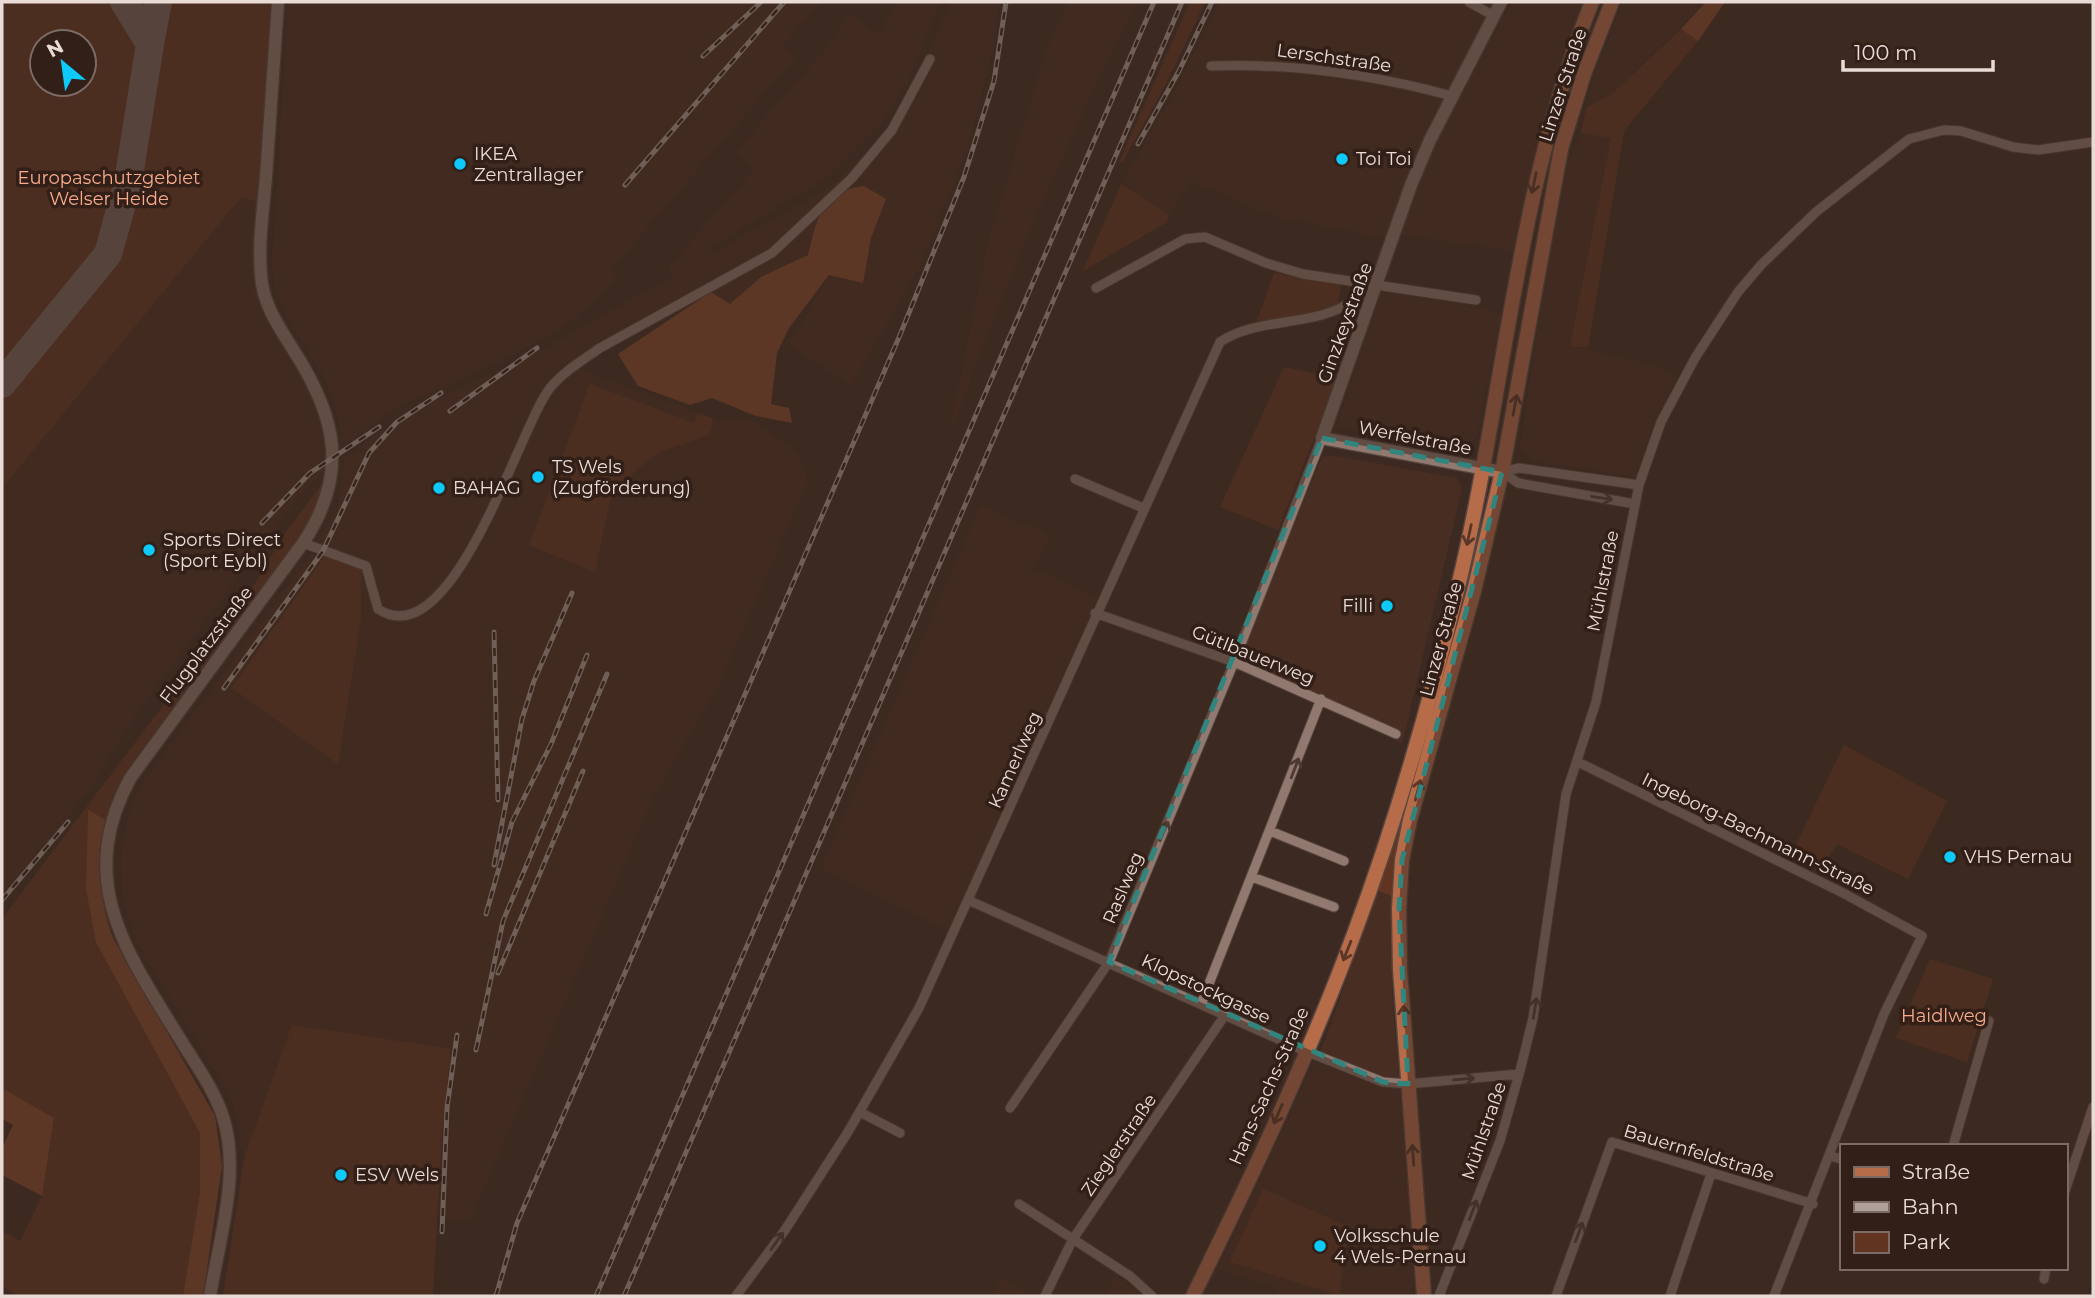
<svg xmlns="http://www.w3.org/2000/svg" width="2095" height="1298" font-family="Montserrat,sans-serif">
<rect width="100%" height="100%" fill="#3c2921"/>
<!-- built -->
<path fill="#472d22" fill-rule="evenodd" d="M2 2H246L260 203 253 236 256 286 268 318 306 381 326 428 325 470 296 500 138 711 89 791 2 898ZM42 42H84V84H42Z
M288 2H823L782 46 796 57 610 271 617 278 585 310 561 328 497 364 402 405 344 444 333 399 321 372 287 318 275 290 272 266Z
M898 2H940L911 76 882 122 825 179 711 247V254L828 188 878 141 909 98 950 2H999L993 49 968 148 919 269 851 385 789 345 829 275 863 283 871 238 886 200 820 211 808 255 761 277 730 304 711 292 573 366 716 419 753 422 799 453 808 481 719 685 654 796 471 1219 438 1220 442 1131 292 1025 244 1158 234 1107 217 1074 136 942 123 900 121 855 130 808 140 786 309 557 338 505 344 459 382 430 451 392 525 359 673 276 668 267 754 170 735 152 829 45 850 14 878 34Z
M1068 2H1138L1104 67 1030 230 975 366 954 426 951 425 988 242 1045 54Z
M1220 2H1494L1429 124 1385 238 1273 216 1191 181 1169 215 1121 184 1172 96Z
M1512 2H1585L1549 97 1514 251 1400 235 1440 133Z
M1623 2H1706L1613 93 1586 108 1594 76Z
M1581 133 1611 138 1570 345 1650 364 1677 377 1650 433 1636 477 1533 461 1520 448 1551 241 1569 161Z
M1382 292 1458 302 1501 315 1477 437 1467 447 1451 449 1336 427Z
M1331 455 1457 478 1462 489 1402 745 1391 736 1318 701 1234 669 1322 457Z
M981 505 1043 532 1049 539 1034 569 1098 597 949 931 821 868Z
M1378 891 1392 896V992L1411 1224 1413 1296H1278V1289L1218 1268 1323 1045Z
M1116 1275 1141 1296H1098L1101 1292 1105 1295Z
M1002 1278 1032 1296H991Z"/>
<!-- green -->
<path fill="#603421" fill-rule="evenodd" d="M2 2H271L260 203 241 197 2 488ZM42 42H84V84H42Z
M1190 2H1205L1167 82 1122 163 1119 162Z
M1681 29 1698 41 1624 131 1588 348 1570 346 1611 138 1581 133 1586 108 1613 93Z
M1121 184 1169 215 1167 222 1083 271Z
M1274 273 1341 285 1337 307 1256 323Z
M1284 367 1338 378 1278 530 1220 507Z
M590 384 694 423 699 414 713 419 709 435 659 452 637 469 610 501 595 572 529 545Z
M324 481 308 527 142 749 117 789 106 820 88 810 86 889 154 1048 200 1133V1193L183 1296H17L2 1286V1235L5 1232 20 1241 42 1196 54 1118 2 1088V919L254 585 284 535Z
M325 556 361 570V618L338 764 232 688Z
M1844 745 1947 801 1908 879 1837 844 1823 866 1793 851Z
M1419 751H1422L1405 809 1392 896 1378 891Z
M1930 959 1993 979 1967 1062 1896 1038Z
M292 1025 451 1049 442 1131 433 1296H223L244 1158Z
M1263 1189 1349 1227 1339 1295 1230 1262Z"/>
<!-- forest -->
<path fill="#85472c" d="M1706 2H1725L1698 41 1681 29Z
M864 186 886 199 871 238 863 283 829 275 789 328 777 353 771 404 789 408 792 423 756 416 712 398 690 405 638 386 618 354 711 292 730 304 761 277 808 255C817 219 821 191 864 186Z
M88 810 106 820C99 863 98 897 113 938L215 1116 222 1166 203 1296H183L200 1193V1133L96 942 86 889Z
M2 1088 54 1118 42 1196 2 1175V1148L13 1125 2 1119Z"/>
<g fill="none" stroke-linecap="round" stroke-linejoin="round">
<!-- taxiway -->
<path stroke="#76645e" stroke-width="28" d="M150 44 158 2
M2 384 108 254 128 182 150 44 124 2"/>
<defs>
<path id="street" d="M1469 2 1494 16
M1211 66C1291 63 1374 75 1452 96
M1096 288 1185 239 1205 237 1266 263 1303 274 1476 300
M1502 472 1519 468 1639 485
M1502 472 1518 483 1635 504
M1075 479 1143 508
M303 543 366 566 378 609C453 659 519 427 550 388 563 372 583 360 600 348L772 253 852 178 892 130 930 59
M1095 613 1234 662 1396 734
M1578 762 1843 893 1922 936 1884 1014 1774 1296
M1270 831 1344 861
M1252 877 1334 907
M968 900 1298 1048 1383 1082 1408 1084 1519 1074
M1201 1004 1321 699
M1010 1108 1109 962 1234 662 1322 438
M860 1112 900 1133
M1953 1146 1989 1021
M1831 1156 1841 1159
M2065 1191 2093 1107
M1019 1204 1130 1276 1152 1296
M2044 1279 2046 1268
M736 1296 785 1230 848 1132 919 1008 1220 342C1259 316 1316 328 1354 300
M1045 1296 1073 1239 1225 1015
M1439 1296 1500 1141 1520 1071 1533 1018 1566 794 1596 702 1639 485 1661 422 1695 358 1738 292 1761 265 1816 212 1909 139 1944 130 1961 131 2013 147 2038 150 2093 142
M1556 1296 1612 1142 1813 1204
M1670 1296 1711 1174"/>
<path id="secondary" d="M1501 2 1430 140 1411 185 1322 438 1502 472
M210 1296C219 1240 241 1173 223 1117 215 1092 199 1069 185 1047 130 957 72 884 131 777L303 543C349 474 337 418 294 351 281 330 266 309 262 284 257 249 263 212 266 177 270 119 274 60 278 2"/>
<path id="primary" d="M1193 1296C1251 1178 1308 1058 1354 934 1396 822 1430 703 1458 587 1505 392 1516 189 1592 2
M1424 1296 1400 969 1399 909 1402 860 1410 820 1474 591 1502 472 1561 149 1584 74 1612 2"/>
</defs>
<!-- street casing -->
<use href="#street" stroke="#56463f" stroke-width="11"/>
<!-- secondary casing -->
<use href="#secondary" stroke="#56463f" stroke-width="15"/>
<!-- primary casing -->
<use href="#primary" stroke="#56463f" stroke-width="17"/>
<!-- street -->
<use href="#street" stroke="#91796f" stroke-width="9"/>
<!-- secondary -->
<use href="#secondary" stroke="#91796f" stroke-width="12"/>
<!-- primary -->
<use href="#primary" stroke="#b66b49" stroke-width="14"/>
<defs>
<path id="rail" d="M703 56 761 2
M1138 144 1179 71 1212 2
M625 185 784 2
M450 411 537 348
M262 523 310 473 379 427
M494 632 498 800
M224 688 323 551 369 453 397 422 441 393
M494 865 522 719 534 681 572 593
M2 900 68 822
M486 914 512 822 551 744 587 655
M498 973 583 771
M476 1050 503 921 607 674
M442 1232 447 1108 457 1035
M496 1296 517 1223 900 335 964 177 994 81 1006 2
M596 1296 1154 2
M624 1296 1182 2"/>
</defs>
<!-- rail casing -->
<use href="#rail" stroke="#afa09a" stroke-width="5"/>
<!-- rail -->
<use href="#rail" stroke="#321f17" stroke-width="2.5" stroke-dasharray="8" stroke-linecap="butt"/>
</g>
<!-- one-way arrows -->
<defs><path id="oneway-shaft" d="M-6 0H5M1.5-3L5.5 0L1.5 3" fill="none" stroke-width="1.6" stroke-linecap="round" stroke-linejoin="round" transform="scale(1.75)"/></defs>
<g stroke="#5a3626">
<use href="#oneway-shaft" transform="translate(1534 183) rotate(102)"/>
<use href="#oneway-shaft" transform="translate(1515 405) rotate(-79)"/>
<use href="#oneway-shaft" transform="translate(1469 535) rotate(102)"/>
<use href="#oneway-shaft" transform="translate(1418 790) rotate(-75)"/>
<use href="#oneway-shaft" transform="translate(1347 951) rotate(112)"/>
<use href="#oneway-shaft" transform="translate(1404 1016) rotate(-94)"/>
<use href="#oneway-shaft" transform="translate(1278 1114) rotate(114)"/>
<use href="#oneway-shaft" transform="translate(1413 1155) rotate(-94)"/>
</g>
<g stroke="#4e3a31">
<use href="#oneway-shaft" transform="translate(1602 498) rotate(9)"/>
<use href="#oneway-shaft" transform="translate(1295 768) rotate(-69)"/>
<use href="#oneway-shaft" transform="translate(1164 831) rotate(-67)"/>
<use href="#oneway-shaft" transform="translate(1535 1008) rotate(-81)"/>
<use href="#oneway-shaft" transform="translate(1464 1079) rotate(-5)"/>
<use href="#oneway-shaft" transform="translate(1473 1210) rotate(-69)"/>
<use href="#oneway-shaft" transform="translate(1579 1232) rotate(-70)"/>
<use href="#oneway-shaft" transform="translate(777 1241) rotate(-55)"/>
</g>
<!-- marked area -->
<path d="M0 0H2095V1298H0ZM1322 438 1502 472 1402 860 1399 909 1408 1084 1383 1082 1109 962Z" fill="#3c2921" fill-opacity=".55" fill-rule="evenodd"/>
<path fill="none" stroke="#30857e" stroke-width="5" stroke-dasharray="14 9" stroke-linejoin="round" d="M1322 438 1502 472 1402 860 1399 909 1408 1084 1383 1082 1109 962Z"/>
<!-- markers -->
<g fill="#0dcafa" stroke="#321f17" stroke-width="2.5">
<circle cx="1342" cy="159" r="7"/>
<circle cx="460" cy="164" r="7"/>
<circle cx="538" cy="477" r="7"/>
<circle cx="439" cy="488" r="7"/>
<circle cx="149" cy="550" r="7"/>
<circle cx="1387" cy="606" r="7"/>
<circle cx="1950" cy="857" r="7"/>
<circle cx="341" cy="1175" r="7"/>
<circle cx="1320" cy="1246" r="7"/>
</g>
<g text-anchor="middle" stroke-width="7" stroke-linejoin="round" paint-order="stroke">
<!-- street labels -->
<g font-size="18" fill="#e9dcd7" stroke="#321f17">
<text transform="translate(1334 58) rotate(8)" y="6">Lerschstraße</text>
<text transform="translate(1563 85) rotate(-72)" y="6">Linzer Straße</text>
<text transform="translate(1345 323) rotate(-70)" y="6">Ginzkeystraße</text>
<text transform="translate(1415 438) rotate(11)" y="6">Werfelstraße</text>
<text transform="translate(1603 581) rotate(-79)" y="6">Mühlstraße</text>
<text transform="translate(1441 639) rotate(-75)" y="6">Linzer Straße</text>
<text transform="translate(206 645) rotate(-53)" y="6">Flugplatzstraße</text>
<text transform="translate(1253 655) rotate(22)" y="6">Gütlbauerweg</text>
<text transform="translate(1015 760) rotate(-66)" y="6">Kamerlweg</text>
<text transform="translate(1758 834) rotate(26)" y="6">Ingeborg-Bachmann-Straße</text>
<text transform="translate(1123 888) rotate(-67)" y="6">Raslweg</text>
<text transform="translate(1206 989) rotate(25)" y="6">Klopstockgasse</text>
<text transform="translate(1269 1086) rotate(-66)" y="6">Hans-Sachs-Straße</text>
<text transform="translate(1484 1131) rotate(-71)" y="6">Mühlstraße</text>
<text transform="translate(1119 1145) rotate(-56)" y="6">Zieglerstraße</text>
<text transform="translate(1699 1153) rotate(17)" y="6">Bauernfeldstraße</text>
</g>
<!-- poi labels -->
<g font-size="18" fill="#e9dcd7" stroke="#321f17" text-anchor="start">
<text x="474" y="160">IKEA<tspan x="474" dy="21">Zentrallager</tspan></text>
<text x="1356" y="165">Toi Toi</text>
<text x="552" y="473">TS Wels<tspan x="552" dy="21">(Zugförderung)</tspan></text>
<text x="453" y="494">BAHAG</text>
<text x="163" y="546">Sports Direct<tspan x="163" dy="21">(Sport Eybl)</tspan></text>
<text x="1373" y="612" text-anchor="end">Filli</text>
<text x="1964" y="863">VHS Pernau</text>
<text x="355" y="1181">ESV Wels</text>
<text x="1334" y="1242">Volksschule<tspan x="1334" dy="21">4 Wels-Pernau</tspan></text>
</g>
<!-- park labels -->
<g font-size="18" fill="#f7ab8c" stroke="#321f17">
<text x="109" y="184">Europaschutzgebiet<tspan x="109" dy="21">Welser Heide</tspan></text>
<text x="1944" y="1022">Haidlweg</text>
</g>
</g>
<!-- border -->
<rect width="2095" height="1298" fill="none" stroke="#e9dcd7" stroke-width="7"/>
<!-- legend -->
<rect x="1840" y="1144" width="228" height="126" fill="#321f17" stroke="#7b6b64" stroke-width="2"/>
<rect x="1854" y="1167" width="35" height="10" fill="#b66b49" stroke="#7b6b64" stroke-width="2"/>
<text x="1902" y="1179" font-size="21" fill="#e9dcd7">Straße</text>
<rect x="1854" y="1202" width="35" height="10" fill="#afa09a" stroke="#7b6b64" stroke-width="2"/>
<text x="1902" y="1214" font-size="21" fill="#e9dcd7">Bahn</text>
<rect x="1854" y="1232" width="35" height="21" fill="#603421" stroke="#7b6b64" stroke-width="2"/>
<text x="1902" y="1249" font-size="21" fill="#e9dcd7">Park</text>
<!-- north arrow -->
<g transform="translate(63 63) rotate(331)"><circle r="33" fill="#321f17" stroke="#7b6b64" stroke-width="2"/>
<path d="M0-5L12 26L0 18L-12 26Z" fill="#0dcafa"/>
<text y="-10" font-size="19" font-weight="bold" text-anchor="middle" fill="#e9dcd7">N</text>
</g>
<!-- scale -->
<path d="M1843 60v10h150v-10" fill="none" stroke="#e9dcd7" stroke-width="3.5"/>
<text x="1854" y="60" font-size="21" fill="#e9dcd7" stroke="#321f17" stroke-width="5" paint-order="stroke">100 m</text>
</svg>
